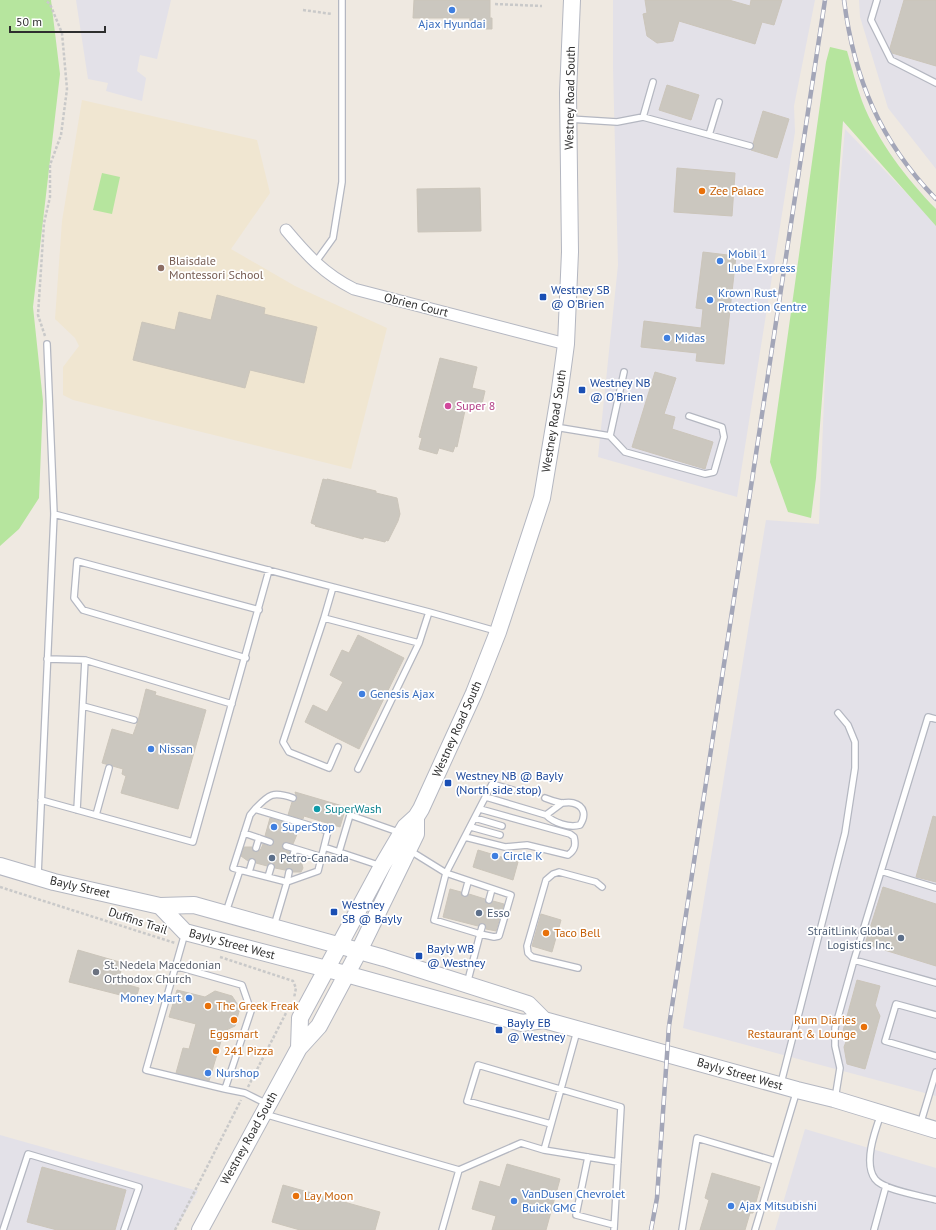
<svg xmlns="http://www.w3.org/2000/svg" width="936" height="1230" font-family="'PT Sans',sans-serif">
<rect width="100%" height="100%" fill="#efe9e1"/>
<!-- industrial -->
<path fill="#e3e1e8" d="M76 0H171L157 59 140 55 137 71 146 78 142 101 106 91 108 83 88 79Z
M613 0H815L794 106 795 132 737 497 598 457 618 265 613 68Z
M859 0H936V169L888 108 860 17Z
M845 129 936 224V1096L683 1028 766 520 819 524 827 326Z
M805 1129 936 1168V1230H775Z
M0 1135 198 1191 175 1230H0Z"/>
<!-- education -->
<path fill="#f0e6d1" d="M82 100 257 140 270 193 231 249 295 286 387 328 351 469 73 400 63 395V367L79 346 75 338 55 319 62 221Z"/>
<!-- green -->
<path fill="#b6e59e" d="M0 0H51L60 74 33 307 43 401 39 498 19 529 0 546Z
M830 47 847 51C852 68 856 85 862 101 878 142 906 178 936 209V226L843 121 816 478 811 518 788 512 770 462 826 62Z
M102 173 120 177 112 214 93 210Z"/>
<!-- building -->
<path fill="#cbc7bf" stroke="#cbc5ba" d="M414 0H490V18H492V29H469L470 18H413Z
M645 0H729L750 6 751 0H782L774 25 762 22 755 44 679 21 673 41 657 43 647 36 643 14 647 13Z
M904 0H936V66L892 53 890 48Z
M667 85 699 95 691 120 659 110Z
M763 111 789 119 777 158 751 150 754 147 753 144Z
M677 168 735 173 732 216 674 212Z
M480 188 481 231 418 232 417 189Z
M703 252 736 256 724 364 696 361 697 353 641 347 644 321 701 328 703 309 696 308Z
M217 295 265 308 264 314 317 327 304 383 250 370 245 388 133 360 142 322 175 330 179 312 211 320Z
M440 358 477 367 472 388 485 391 481 408 468 405 466 406 457 447 455 446 453 452 439 448 437 454 419 449 422 438 419 437Z
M655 372 676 378 664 414 675 417 672 429 713 442 705 469 632 447Z
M323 479 327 480V479L376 491V493L397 498 400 514 398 521 388 541 386 540 385 542 364 537 363 539 315 526 316 525 311 523Z
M358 635 404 658 359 749 305 722 313 705 327 712 343 682 330 675 342 650 349 653Z
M146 689 156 692 155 695 206 710 178 809 121 793 126 776 122 774 123 769 102 763 112 729 133 735 138 721Z
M295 792 346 807 340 827 304 816 303 819 288 815 292 802 297 799Z
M933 816 936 817V882L916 877Z
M270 818 300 827 293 844 285 842 282 847 283 849 290 852 288 857 289 861 293 862 296 859 301 861 303 868 301 872H293L289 868 285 870 275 868 273 863 267 866 256 863 254 858 248 861 241 856 244 847H252L253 851 257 852 261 849 263 844 269 846 273 845V839L265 836Z
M478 850 518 862 513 880 473 867Z
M883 887 936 904V966L865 944Z
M450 889 461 892 464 897 469 894 485 899 488 904 493 901 504 904 496 931 486 929V926L483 923 478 926 443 917Z
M541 914 561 920 552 952 532 946Z
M78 950 123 963 118 982 139 988 136 999 69 982Z
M857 980 880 986 875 1005 880 1016 865 1069 847 1064 844 1047 847 1039 841 1038Z
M177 990 205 997 215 991 232 996 240 1008 235 1026 224 1031 209 1081 176 1073 183 1048 189 1049 196 1024 169 1017Z
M507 1164 560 1179 546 1230H492L496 1216 472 1209 480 1181 500 1187Z
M42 1167 126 1190 115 1230H57L27 1222Z
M712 1173 760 1187 753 1213H750L745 1230H700L709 1200 705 1198Z
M283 1185 380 1212 375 1230H300L272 1222Z"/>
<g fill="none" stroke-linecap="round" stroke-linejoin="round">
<defs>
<path id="lane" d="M877 0 871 20 891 60 936 83
M643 117 653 82
M569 119 617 122 643 117 750 146
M709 135 719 102
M315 263 333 238 342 182V0
M555 427 610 436 624 372
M610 436 625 452 705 474 714 472 724 437 722 427 689 416
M54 514 429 612 496 631
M333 587 324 618 419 643 429 612
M324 618 283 742 289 752 329 768 338 747
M246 658 83 610 74 598 77 561 259 610
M47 659 85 660 232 704
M83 706 134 720
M358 769 419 643
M486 797 546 815C554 823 569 828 580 825 586 816 585 806 573 803 569 802 565 803 561 803 556 802 550 800 545 798
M41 800 193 842 269 570
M255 809C269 794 273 791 293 798
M77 810 85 660
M96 815 109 768
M546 815 562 803
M475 818 502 826
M471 827 500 835
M244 833 270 842
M465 837 505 847 527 845 568 855C575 850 576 845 574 837L570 834 480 809
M286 846 322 857
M324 847 381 866
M256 848 259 838
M409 850 446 873 511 895 499 936 494 937 480 934 482 927
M339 852 350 815 401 833
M292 858 295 849
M240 870 233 868 250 815 255 809 328 831 318 871 287 882
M881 871 936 888
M249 872 252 862
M38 875 54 514 47 344
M268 877 271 867
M287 882 289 872
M465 893 468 882
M489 900 492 889
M226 912 240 870 287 882 274 926
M185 933 146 1070 225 1089
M854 960 928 717 936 719
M175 966 242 985 251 1011 225 1089 245 1093 267 1104
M578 968 532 957 528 953 527 946 546 880 553 874 559 872 596 882 602 887
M467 984 480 934 434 920 446 873 492 784 513 790
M936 1015 896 1004 885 1041 936 1056
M781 1083 845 833 855 768V742L848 725 838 713
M835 1099 840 1068 835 1046V1028L854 960 936 983
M264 1114 459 1170 521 1143 544 1150 577 1031
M881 1114C875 1131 863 1163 875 1179 883 1190 922 1196 936 1200
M551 1124 467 1101 478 1065 621 1107 614 1230
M920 1125 936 1072
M544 1150 618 1162
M588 1157 576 1215 614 1225
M3 1230 28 1154 139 1187 124 1230
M442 1230 459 1170
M682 1230 697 1138 775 1161
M755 1230 797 1090
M874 1230 886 1186"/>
<path id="street" d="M286 230C307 255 324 274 354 289L566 344"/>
<path id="secondary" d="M0 866 54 882 160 906 194 905 384 958 528 1004 544 1020
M160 906 185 932 346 974 522 1023 544 1020 797 1090 834 1099 936 1130
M299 1048 300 1018 382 866 405 827 416 817 421 809 474 693 498 632 542 498 559 396 566 344 570 252 568 93 572 0
M200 1230 299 1048 319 1026 359 951 416 834V817"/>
</defs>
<!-- lane casing -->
<use href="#lane" stroke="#b4b7c1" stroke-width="8"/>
<!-- street casing -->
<use href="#street" stroke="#b4b7c1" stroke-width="13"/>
<!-- secondary casing -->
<use href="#secondary" stroke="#b4b7c1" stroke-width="18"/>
<!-- path -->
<path stroke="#c9c9c9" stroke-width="2.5" stroke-dasharray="3 2" stroke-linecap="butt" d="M495 4 542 6
M303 10 332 14
M45 336 38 315 44 223 50 197V165L61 135 67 89 62 33 50 4 45 0
M0 887 175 943
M220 957 293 981 296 988 294 998
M248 1087 286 1013
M175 1230 241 1100"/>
<!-- lane -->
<use href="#lane" stroke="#fff" stroke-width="5.5"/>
<!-- street -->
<use href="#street" stroke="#fff" stroke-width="11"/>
<!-- secondary -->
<use href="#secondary" stroke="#fff" stroke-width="16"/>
<defs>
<path id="rail" d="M844 0C854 79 880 141 936 199
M651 1230 657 1198 669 1026 825 0"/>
</defs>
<!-- rail casing -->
<use href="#rail" stroke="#a3a6b8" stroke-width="4.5"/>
<!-- rail -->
<use href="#rail" stroke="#fff" stroke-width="3" stroke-dasharray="9" stroke-linecap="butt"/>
</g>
<!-- markers -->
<g fill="#3f7fe0" stroke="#fff" stroke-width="1.5">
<circle cx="452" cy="10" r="4"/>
<circle cx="720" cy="261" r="4"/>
<circle cx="710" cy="300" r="4"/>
<circle cx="667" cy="338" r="4"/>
<circle cx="362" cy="694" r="4"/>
<circle cx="151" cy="749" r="4"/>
<circle cx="274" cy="827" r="4"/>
<circle cx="495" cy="856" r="4"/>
<circle cx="189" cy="998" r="4"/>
<circle cx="208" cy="1073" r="4"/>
<circle cx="514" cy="1201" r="4"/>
<circle cx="731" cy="1206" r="4"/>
</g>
<g fill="#e8710a" stroke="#fff" stroke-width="1.5">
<circle cx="702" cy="191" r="4"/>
<circle cx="546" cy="933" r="4"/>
<circle cx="208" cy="1006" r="4"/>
<circle cx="234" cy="1020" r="4"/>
<circle cx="864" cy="1027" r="4"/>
<circle cx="216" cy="1051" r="4"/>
<circle cx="296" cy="1196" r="4"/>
</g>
<circle fill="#8d6e63" stroke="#fff" stroke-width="1.5" cx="161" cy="268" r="4"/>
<g fill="#1a4fb4" stroke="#fff" stroke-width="1.5">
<rect x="539" y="293" width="8" height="8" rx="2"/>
<rect x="578" y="386" width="8" height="8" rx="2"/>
<rect x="444" y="779" width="8" height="8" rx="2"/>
<rect x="330" y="908" width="8" height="8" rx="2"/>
<rect x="415" y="952" width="8" height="8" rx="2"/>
<rect x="495" y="1026" width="8" height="8" rx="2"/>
</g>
<circle fill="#d1479c" stroke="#fff" stroke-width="1.5" cx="448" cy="406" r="4"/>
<circle fill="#0f9aa8" stroke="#fff" stroke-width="1.5" cx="317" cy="809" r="4"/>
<g fill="#5c6f8a" stroke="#fff" stroke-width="1.5">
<circle cx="272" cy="858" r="4"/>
<circle cx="479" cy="913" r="4"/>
<circle cx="901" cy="938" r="4"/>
</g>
<circle fill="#6b7280" stroke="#fff" stroke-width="1.5" cx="96" cy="972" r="4"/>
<g text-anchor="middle" stroke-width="3.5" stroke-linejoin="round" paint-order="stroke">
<!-- shop labels -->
<g font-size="12" fill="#366cbe" stroke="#fff" text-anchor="start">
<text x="452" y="28" text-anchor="middle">Ajax Hyundai</text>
<text x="728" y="258">Mobil 1<tspan x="728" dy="14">Lube Express</tspan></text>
<text x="718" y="297">Krown Rust<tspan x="718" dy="14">Protection Centre</tspan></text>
<text x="675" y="342">Midas</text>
<text x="370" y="698">Genesis Ajax</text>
<text x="159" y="753">Nissan</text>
<text x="282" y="831">SuperStop</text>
<text x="503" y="860">Circle K</text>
<text x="181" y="1002" text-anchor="end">Money Mart</text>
<text x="216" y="1077">Nurshop</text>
<text x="522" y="1198">VanDusen Chevrolet<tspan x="522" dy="14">Buick GMC</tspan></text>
<text x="739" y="1210">Ajax Mitsubishi</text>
</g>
<!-- street labels -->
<g font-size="12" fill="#2e2e2e" stroke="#fff">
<text transform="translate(570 98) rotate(-89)" y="4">Westney Road South</text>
<text transform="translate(416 305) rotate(14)" y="4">Obrien Court</text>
<text transform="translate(554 421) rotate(-81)" y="4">Westney Road South</text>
<text transform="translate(457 729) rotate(-66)" y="4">Westney Road South</text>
<text transform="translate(80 887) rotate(13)" y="4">Bayly Street</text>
<text transform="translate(138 921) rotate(18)" y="4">Duffins Trail</text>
<text transform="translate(232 944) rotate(15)" y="4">Bayly Street West</text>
<text transform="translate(740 1074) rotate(16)" y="4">Bayly Street West</text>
<text transform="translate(249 1138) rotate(-61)" y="4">Westney Road South</text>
</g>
<!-- food labels -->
<g font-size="12" fill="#c56008" stroke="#fff" text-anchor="start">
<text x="710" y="195">Zee Palace</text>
<text x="554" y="937">Taco Bell</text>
<text x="216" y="1010">The Greek Freak</text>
<text x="856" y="1024" text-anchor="end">Rum Diaries<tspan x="856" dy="14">Restaurant &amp; Lounge</tspan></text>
<text x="234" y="1038" text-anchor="middle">Eggsmart</text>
<text x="224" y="1055">241 Pizza</text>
<text x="304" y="1200">Lay Moon</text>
</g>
<!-- education labels -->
<g font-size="12" fill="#785e54" stroke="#fff" text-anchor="start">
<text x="169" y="265">Blaisdale<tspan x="169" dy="14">Montessori School</tspan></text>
</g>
<!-- transit labels -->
<g font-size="12" fill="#164399" stroke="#fff" text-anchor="start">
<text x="551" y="294">Westney SB<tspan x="551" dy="14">@ O'Brien</tspan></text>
<text x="590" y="387">Westney NB<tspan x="590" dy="14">@ O'Brien</tspan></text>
<text x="456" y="780">Westney NB @ Bayly<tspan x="456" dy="14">(North side stop)</tspan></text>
<text x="342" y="909">Westney<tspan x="342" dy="14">SB @ Bayly</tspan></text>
<text x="427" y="953">Bayly WB<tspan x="427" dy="14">@ Westney</tspan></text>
<text x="507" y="1027">Bayly EB<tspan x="507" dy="14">@ Westney</tspan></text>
</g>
<!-- hotel labels -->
<g font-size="12" fill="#b23c85" stroke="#fff" text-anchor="start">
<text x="456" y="410">Super 8</text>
</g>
<!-- culture labels -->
<g font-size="12" fill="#0d838f" stroke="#fff" text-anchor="start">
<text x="325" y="813">SuperWash</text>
</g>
<!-- service labels -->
<g font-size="12" fill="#4e5e75" stroke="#fff" text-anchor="start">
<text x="280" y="862">Petro-Canada</text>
<text x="487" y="917">Esso</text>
<text x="893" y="935" text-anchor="end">StraitLink Global<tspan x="893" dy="14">Logistics Inc.</tspan></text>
</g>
<!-- worship labels -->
<g font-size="12" fill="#5b616d" stroke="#fff" text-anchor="start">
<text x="104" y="969">St. Nedela Macedonian<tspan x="104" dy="14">Orthodox Church</tspan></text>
</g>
</g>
<!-- scale -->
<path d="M10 26v6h95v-6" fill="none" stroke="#2e2e2e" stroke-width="2"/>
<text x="16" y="26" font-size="12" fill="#2e2e2e" stroke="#ffffff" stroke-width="3" paint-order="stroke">50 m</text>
</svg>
